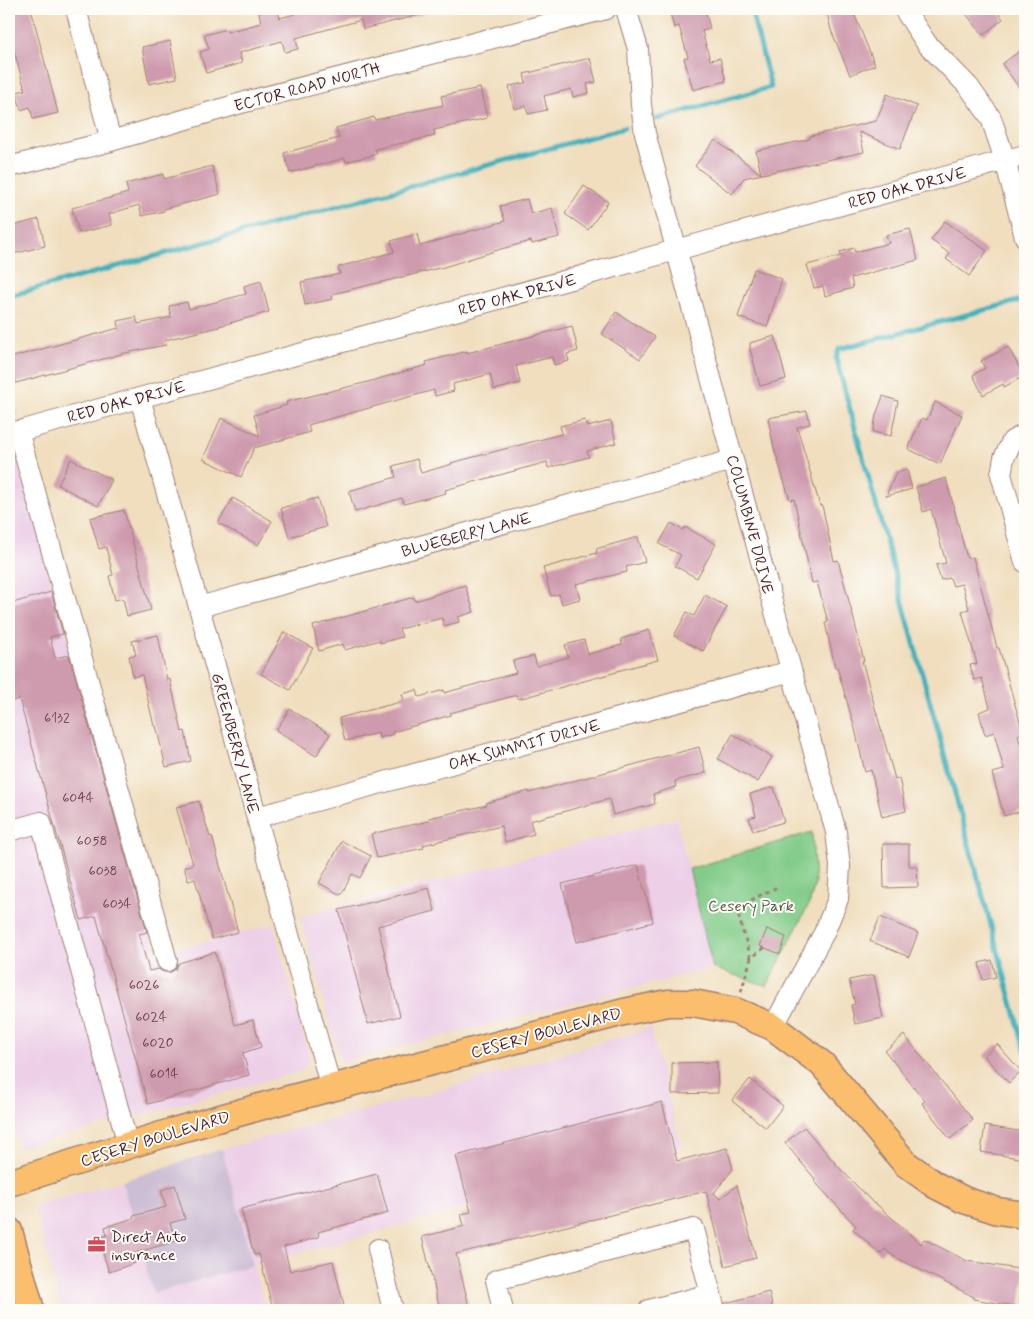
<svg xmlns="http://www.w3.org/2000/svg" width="1034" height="1319" font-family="Mynerve,sans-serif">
<rect width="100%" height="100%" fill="#fdfcf7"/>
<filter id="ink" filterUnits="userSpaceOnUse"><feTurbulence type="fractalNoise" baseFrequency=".02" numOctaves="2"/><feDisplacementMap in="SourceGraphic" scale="10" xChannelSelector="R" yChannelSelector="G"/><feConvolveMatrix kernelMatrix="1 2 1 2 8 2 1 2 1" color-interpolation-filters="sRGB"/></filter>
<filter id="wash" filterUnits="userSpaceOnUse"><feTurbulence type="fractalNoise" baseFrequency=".0096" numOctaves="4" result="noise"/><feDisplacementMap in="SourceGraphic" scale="20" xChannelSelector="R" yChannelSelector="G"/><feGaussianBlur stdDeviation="1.12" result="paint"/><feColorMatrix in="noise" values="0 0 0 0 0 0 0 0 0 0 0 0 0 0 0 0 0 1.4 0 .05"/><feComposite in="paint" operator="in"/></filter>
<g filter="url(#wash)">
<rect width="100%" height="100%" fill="#f0debe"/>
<!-- built -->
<path fill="#edd0e8" d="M16 454 157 955 273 924 310 1059 302 1071 19 1148 9 1109V456Z
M676 818 713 968 341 1062 300 917Z
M650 1028 681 1147 454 1211 253 1265 266 1310H62L34 1206 122 1181 153 1293 253 1265 222 1149 431 1093Z"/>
<!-- industrial -->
<path fill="#ccbed4" d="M222 1149 253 1265 153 1293 122 1181Z"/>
<!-- green -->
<path fill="#82cc89" stroke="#66765a" d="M812 832 815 883 810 902 767 986 713 968 689 869Z"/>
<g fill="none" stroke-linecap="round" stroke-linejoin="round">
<!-- stream -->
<path stroke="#42b1bc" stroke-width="5" d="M657 119 771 87 751 9
M9 296 624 128
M1018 301 839 349 836 358 1025 1050
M9 400 13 414"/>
</g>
<g id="blocks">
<!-- building -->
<path fill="#ce9aad" d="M27 9H31L58 113 33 119 30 107 21 110 16 92 25 90 12 44 9 45V14Z
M277 9 280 18 313 9H422L423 14 363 29 361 20 296 38 298 49 285 52 282 41 239 53 242 63 206 73 200 52 209 49 204 35 227 29V32L261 23 259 13Z
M669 9H705L710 29 702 31 710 60 720 58 726 81 693 90 684 58 688 57 679 26 674 28Z
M826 9H852L875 65 850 75 831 30Z
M962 9H995L1003 19 983 35Z
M170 41 177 78 149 84 142 47Z
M1025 47V96L1002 64Z
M590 58 596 82 587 84 589 93 573 97 571 89 544 96 547 110 528 114 526 106 514 109 509 86 526 83 524 74Z
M480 88 487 118 434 130 435 136 375 149 377 154 346 162 345 158 290 173 284 153 339 138 336 128 374 117 375 120 443 105 441 96Z
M887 94 917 106 900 149 859 132 864 152 744 178 732 194 695 166 715 140 761 174 756 151 810 139V136L876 121Z
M212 166 220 194 164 209V211L142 216 139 205 109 214 112 225 79 233 72 208 128 193 126 184 163 174 164 179Z
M584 186 608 202 588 230 565 214Z
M527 199 531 214 552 208 559 237 532 244 531 241 501 249 444 267 332 294 333 299 305 305 301 282 340 274 338 267 394 252 391 241 417 234 420 246 505 221 500 206Z
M39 219 45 246 9 255V227Z
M945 221 987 251 969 276 946 259 950 254 931 240Z
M910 229 918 260 851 278 853 288 825 296 823 286 814 288 807 265 841 256 840 252 854 248 855 252 889 243 886 235Z
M754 269 782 279 767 327 738 317Z
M261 281 269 312 219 326V327L165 340 166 345 125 353 16 383 9 358 119 328 118 321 136 317 138 324 171 317 169 306 187 302 189 309 246 294 244 286Z
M616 312 655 337 640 359 602 334Z
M572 326 578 351 567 354 569 361 554 365 552 357 516 366 520 383 494 390 490 374 453 384 454 391 435 396 434 390 308 425 310 432 254 448 241 477 203 459 221 418 260 436 254 415 287 405 286 402 364 383 427 365 426 362 467 351V353Z
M775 336 786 379 760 386 750 349V343Z
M1008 347 1024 376 1004 387 1003 384 983 395 973 375 985 368 981 361Z
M883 396 898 401 891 436 873 432 876 415Z
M935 402 962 415 940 464 908 449 922 418 927 420Z
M807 411 810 424 797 427 820 506 822 505 834 561 838 560 854 620 864 661H862L895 779 899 778 906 811 882 817 871 770 865 772 855 729 837 667H835L825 623 828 622 817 582 812 583 794 499 790 500 774 448 768 418Z
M585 420 587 427 611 421 616 443 587 451 589 457 548 468 547 462 445 490 446 493 404 504 402 498 355 512 349 491 396 477 393 466 417 459 421 473 452 464 451 463 562 434 560 426Z
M71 459 112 480 98 506 58 485Z
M907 470 912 489 886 496 896 473Z
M946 478 967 558 973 557 997 648H999L1023 733 1018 735 1025 761V810L1004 816 992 773 1004 770 994 732 985 735 979 712 990 708 982 678 974 680 970 665 977 664 962 611 969 609 962 584 953 586 950 578 941 580 936 565 946 563 931 509 923 512 916 487Z
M233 498 272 521 258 545 218 523Z
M317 498 326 527 289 537 281 508Z
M124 510 151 610 127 616 123 598 115 600 109 576 113 575 106 547 99 549 90 518Z
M671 523 683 530 685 527 716 544 697 578 675 566 681 555 659 544Z
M638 537 645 562 626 567 627 572 576 584 580 599 562 604 559 594 551 596 543 568 597 553 596 549Z
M465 585 474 612 458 617 459 622 444 626 442 618 399 629 402 637 380 643V640L345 650 343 644 319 651 313 626 414 597 415 601Z
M51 592 63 634 50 637 55 658 69 655 147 932 139 934 149 971 158 969 164 972H171L176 969 179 963 215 952 235 1025 253 1020 261 1047 243 1053 249 1075 148 1104 96 916 81 920 19 699 9 702V604Z
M705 595 727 607 703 651 674 636 687 612 694 616Z
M649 630 658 660 617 671V672L518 699 517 695 450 713 451 715 393 732V734L379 738 378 733 345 741 339 718 404 701 402 694 417 690 419 697 444 690V693L516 673 513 661 534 656 537 666 568 657 565 645 584 640 588 654 622 645 621 639Z
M284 632 313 648 290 690 261 674Z
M158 635 167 680 170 679 182 732 185 731 191 761 166 767 156 726H154L142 675 133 677 129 656 136 655 132 641Z
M290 709 330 734 316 756 276 730Z
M733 734 772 757 758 782 718 759Z
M699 747 706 773 675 781 676 787 653 794 655 804 613 815 609 799 530 821 534 834 505 842 501 826 423 845 424 848 377 858 371 834 429 821V818L487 805 486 803 529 791V793Z
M774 787 784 822 753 831 749 818 756 816 750 794Z
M199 801 210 837 212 836 238 932 212 939 195 879 188 881 184 867 193 864 176 807Z
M342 841 371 856 360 878 352 874 341 895 319 883Z
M883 844H909V866H917L918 887 884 888Z
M638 865 653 922 577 942 562 884Z
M429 888 435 911 378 926 400 1016 368 1024 339 910Z
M880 917 918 933 909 957 870 941Z
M767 929 786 937 780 954 760 946Z
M992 960 996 977 983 980 979 963Z
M874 975 883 1018 855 1024 851 1005 855 1004 849 980Z
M904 1035 973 1120 950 1139 922 1103 925 1101 885 1051Z
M997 1044 1021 1071 1009 1083 984 1056Z
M717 1062 718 1093 672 1094V1063Z
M750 1079 783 1106 766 1128 732 1101Z
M662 1102 677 1161 727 1148 733 1169 714 1193 720 1199 737 1185 756 1258 725 1266 706 1191 456 1254 470 1310H440L422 1237 464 1226 461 1214 471 1212 456 1156Z
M985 1126 1025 1132V1159L981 1152Z
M804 1127 835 1163 874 1204 875 1203 921 1244 924 1239 967 1261 1025 1270 1020 1307 973 1299 974 1297 893 1256 885 1249 880 1254 853 1229 856 1226 814 1181 816 1180 785 1143Z
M377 1174 388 1213 318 1232 319 1237 284 1247 290 1271 333 1261 345 1310H273L259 1254 254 1255 241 1209Z
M175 1185 185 1219 170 1223 176 1241 132 1254 135 1263 109 1272 98 1238 107 1235 105 1227 134 1218 133 1216 166 1207 161 1190Z
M769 1292 773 1310H727L725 1303Z"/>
</g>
</g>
<g filter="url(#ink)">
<use href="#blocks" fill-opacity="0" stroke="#9d7e74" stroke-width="1"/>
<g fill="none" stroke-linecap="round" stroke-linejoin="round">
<defs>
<path id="minor" d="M76 9 111 141
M626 9 638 49 641 105 645 133 733 460 836 832 840 866 838 899 824 933 773 1027
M904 9 927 44 969 87 991 118 1005 160 1025 237
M9 167 111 141 245 102 606 9
M140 398 199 607 331 1088
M18 431 167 961
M9 434 676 250 1025 155
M1025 434 1012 441 1004 458 1001 474 1025 562
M199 607 733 460
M257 817 791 671
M9 831 41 822 128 1145
M378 1249 393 1310
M503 1310 496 1280 694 1229 715 1310
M649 1310 711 1294"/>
<path id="major" d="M9 1183 174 1131 281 1101 624 1012 668 1003H693L735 1011 773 1027 822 1064 906 1164 935 1185 964 1200 998 1211 1025 1215
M9 1231 31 1310"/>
</defs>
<!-- minor casing -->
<use href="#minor" stroke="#9d7e74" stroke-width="22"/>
<!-- major casing -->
<use href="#major" stroke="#9d7e74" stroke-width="29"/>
<!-- path -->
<path stroke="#9d7e74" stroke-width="3" stroke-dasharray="4 4" stroke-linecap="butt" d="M751 958 739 918C740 901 765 894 779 886
M741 992 751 958 765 947"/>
<!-- minor -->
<use href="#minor" stroke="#fff" stroke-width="20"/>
<!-- major -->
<use href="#major" stroke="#fabe6d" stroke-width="26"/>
</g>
</g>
<!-- icons -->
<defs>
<symbol id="office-bare" viewBox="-9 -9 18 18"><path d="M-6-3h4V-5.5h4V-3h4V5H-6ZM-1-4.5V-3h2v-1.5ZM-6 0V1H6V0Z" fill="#d1495b" stroke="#fdfcf7" stroke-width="2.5" paint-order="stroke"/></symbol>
</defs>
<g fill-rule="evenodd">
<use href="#office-bare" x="84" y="1232" width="25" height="25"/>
</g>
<g text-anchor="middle" stroke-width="4" stroke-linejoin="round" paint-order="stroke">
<!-- number labels -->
<g font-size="14" fill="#6b3e4c">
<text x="57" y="722">6132</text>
<text x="78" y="802">6044</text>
<text x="92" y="845">6058</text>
<text x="103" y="875">6038</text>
<text x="117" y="908">6034</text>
<text x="144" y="989">6026</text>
<text x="151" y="1021">6024</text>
<text x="158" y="1047">6020</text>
<text x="164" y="1078">6014</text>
</g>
<!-- street labels -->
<g font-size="16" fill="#4a1f2b" stroke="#fdfcf7">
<text transform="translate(307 86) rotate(-15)" y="6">ECTOR ROAD NORTH</text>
<text transform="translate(907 187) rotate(-15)" y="6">RED OAK DRIVE</text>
<text transform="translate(517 294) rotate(-15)" y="6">RED OAK DRIVE</text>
<text transform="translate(126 401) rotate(-15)" y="6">RED OAK DRIVE</text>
<text transform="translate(751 524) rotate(75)" y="6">COLUMBINE DRIVE</text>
<text transform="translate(466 534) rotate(-15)" y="6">BLUEBERRY LANE</text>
<text transform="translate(236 743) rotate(75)" y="6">GREENBERRY LANE</text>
<text transform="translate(524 744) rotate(-15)" y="6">OAK SUMMIT DRIVE</text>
<text transform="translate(546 1032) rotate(-15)" y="6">CESERY BOULEVARD</text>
<text transform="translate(155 1138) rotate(-17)" y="6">CESERY BOULEVARD</text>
</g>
<!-- park labels -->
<g font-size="16" fill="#5e5c4c" stroke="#fdfcf7">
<text x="751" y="911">Cesery Park</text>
</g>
<!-- poi labels -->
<g font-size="16" fill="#4a1f2b" stroke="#fdfcf7" text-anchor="start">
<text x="111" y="1242">Direct Auto<tspan x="111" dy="18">insurance</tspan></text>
</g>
</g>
<!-- margin -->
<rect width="1034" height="1319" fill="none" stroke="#fdfcf7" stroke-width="30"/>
</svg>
